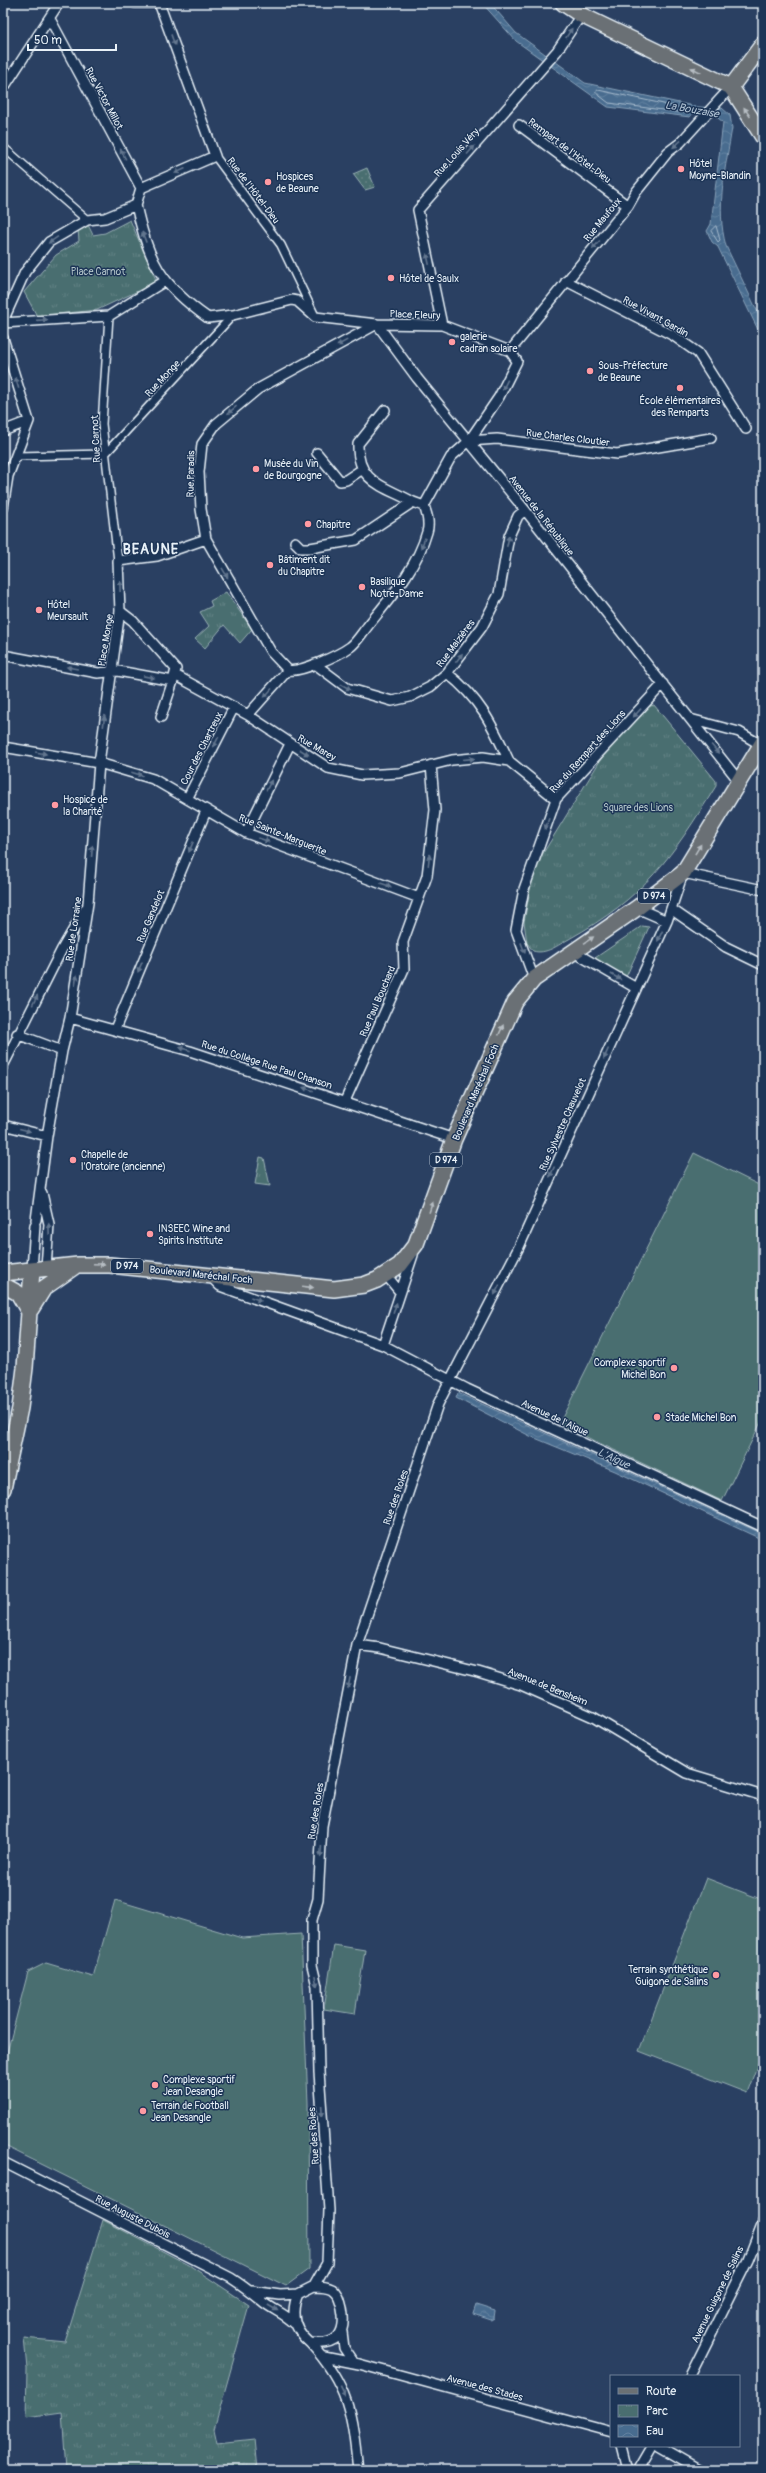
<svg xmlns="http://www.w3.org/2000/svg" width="766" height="2473" font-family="Pangolin,sans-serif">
<defs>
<pattern id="park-tufts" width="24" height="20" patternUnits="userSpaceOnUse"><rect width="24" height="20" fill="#4a6e70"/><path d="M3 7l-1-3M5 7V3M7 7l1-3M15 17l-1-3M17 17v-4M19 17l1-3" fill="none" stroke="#648385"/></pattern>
<pattern id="garden-dots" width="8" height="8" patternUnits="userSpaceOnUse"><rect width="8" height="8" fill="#4a6e70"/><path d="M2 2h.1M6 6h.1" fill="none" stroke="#648385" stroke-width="1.8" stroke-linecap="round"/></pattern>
<pattern id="water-waves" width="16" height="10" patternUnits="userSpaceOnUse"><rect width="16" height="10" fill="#486c8f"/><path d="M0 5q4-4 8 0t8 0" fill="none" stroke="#6281a0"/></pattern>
</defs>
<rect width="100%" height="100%" fill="#2a4062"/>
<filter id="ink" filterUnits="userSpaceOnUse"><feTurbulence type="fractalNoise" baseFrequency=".025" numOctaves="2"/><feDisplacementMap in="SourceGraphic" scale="8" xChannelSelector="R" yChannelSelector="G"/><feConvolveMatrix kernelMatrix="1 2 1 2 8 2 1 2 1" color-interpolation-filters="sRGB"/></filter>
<g filter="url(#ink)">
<!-- grass -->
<path fill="#4a6e70" stroke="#99b0b4" d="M694 1153 763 1187V1418L722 1501 559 1424Z
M706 1878 763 1900V2050L747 2093 639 2051Z
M115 1900 242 1938 301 1934 308 2103 309 2269 286 2286 3 2145V2068L28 1972 46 1963 93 1977Z
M334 1945 365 1950 355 2014 324 2009Z"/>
<!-- park -->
<path fill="url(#park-tufts)" stroke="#99b0b4" d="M130 220 157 282 97 310 37 316 24 292 56 255 79 241 78 229 88 225 93 235 105 233Z
M226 592 252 629 240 643 224 625 205 648 195 639 209 626 200 612 212 606 210 601Z
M654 705 716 781V786C672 857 645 897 569 939 558 945 546 955 533 951L527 943 524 922 534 868 606 751 650 706Z
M642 926 649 927 625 979 592 960Z
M260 1157 264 1158 270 1186 255 1184Z
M103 2220 189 2265 249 2305 214 2429 217 2443 254 2439 257 2470H66L62 2412 26 2417 27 2369 24 2338 65 2342Z"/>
<!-- garden -->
<path fill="url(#garden-dots)" stroke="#99b0b4" d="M367 168 375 187 365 190 353 174Z"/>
<!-- water -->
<path fill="url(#water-waves)" stroke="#88a1b9" d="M482 3H490L516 33 585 83 698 107 722 108 730 115 732 128C726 166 715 208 726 246L763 323V340L718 247 712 242 707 231 711 224 723 122 714 115 693 113 690 117 608 107 516 41Z
M458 1393 763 1534V1540L615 1471 530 1436 456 1398Z
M476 2305 495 2311 494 2318 491 2320 473 2314Z"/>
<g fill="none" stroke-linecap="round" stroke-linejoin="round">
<!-- shore -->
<path stroke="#a8bcce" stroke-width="1" d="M598 90 687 109 688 111 686 113 609 103 596 93Z
M716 226 720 240 718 242 711 231Z"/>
<defs>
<path id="pedestrian" d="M3 147 87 220
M215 156 281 245 315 316
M109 316 102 424 118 561
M105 454 233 315
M17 456 105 454"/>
<path id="minor" d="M135 3H160
M50 19 141 188
M3 89 59 3
M519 125 628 206
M136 205C148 261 161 285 208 318L233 315 292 300 297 301 315 317 377 324 442 325 510 351
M136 205 141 188 215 156 159 3
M566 281 674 336 698 353 746 429
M3 321 25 272 49 242 87 220 105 218 136 205
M3 323 109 316 165 281
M377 324 417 378 525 510 739 781
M442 325 418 210 557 51 581 15
M3 338 29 421
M510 351 628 206 636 192 668 152 680 143 731 87
M385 410 358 444C357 483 384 486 413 502
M3 431 29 421
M469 441 497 439 617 454 711 438
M317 453 340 481 346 480 361 470
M424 506 451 457 469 441 499 397 517 361 510 351
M3 508 8 476 29 421
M295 542 301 548H310L356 540 413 502 424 506
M3 655 98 673 118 671 173 681 176 669 133 621 120 611
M315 664 347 688 392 701 410 697 430 687 447 673 482 627 499 594 509 536 518 516 525 510
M288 670 271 652 206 539 201 509 199 472 202 444 216 424 258 389 377 324
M288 670C300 673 339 655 350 647 356 643 362 633 367 627 390 598 417 568 427 532 430 523 427 514 424 506
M447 673C480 699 492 724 509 761
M175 675 248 715 328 768 362 775 400 773 452 760 483 757 509 761 556 799
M248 715 288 670
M161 717 173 681
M690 719 739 732 761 745
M3 747 99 763 153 779 246 833 419 898
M187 799 234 707
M246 833 290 744
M637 908 667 921
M671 909 726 947 763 965
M572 951 636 988
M534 979 516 930 524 889 556 799 663 684
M70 1018 190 1051 454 1139
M115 1029 206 811
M17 1034 62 1051
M3 1066 62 949 86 908
M345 1101 404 969 403 942 427 876 435 810 431 765
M3 1125 47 1136
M42 1193 49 1224 46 1268
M36 1220 47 1136 62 1051 70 1018 88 903 99 763 120 611 118 561 157 556 206 539
M32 1270 35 1225
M386 1275 400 1292
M210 1276 220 1286 383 1345 467 1389 763 1527
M383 1345 413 1255
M357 1645 380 1648 478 1672 521 1685 593 1717 687 1773 763 1796
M3 2162 231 2278C242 2285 251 2292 261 2300 272 2310 285 2313 295 2324
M314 2286 327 2263 329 2210 319 2072 317 1986 312 1965V1920L318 1899 322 1826 357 1645 438 1404 519 1247 667 921 683 873 763 890
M314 2286C320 2286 326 2286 332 2289 339 2294 340 2300 342 2308 347 2334 337 2346 310 2343 294 2330 290 2313 298 2294Z
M252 2291 280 2295 298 2294
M342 2332 344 2348 354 2363
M310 2343C349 2385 352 2415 358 2470
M324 2357 359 2364 611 2432
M690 2376 748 2260 763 2222
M622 2446 628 2470
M659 2446 701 2470
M638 2470 652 2446"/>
<path id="primary" d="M563 3 581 15 731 87 763 137
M731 87 763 44
M3 1273 78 1265H110L334 1289 364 1285 377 1280 400 1265 416 1244 454 1139 515 1002 534 979 637 908 683 873 763 742
M3 1285 18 1293 29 1312
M31 1309 44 1288 74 1267
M3 1489 20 1408 25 1368 32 1270"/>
</defs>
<!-- pedestrian casing -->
<use href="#pedestrian" stroke="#e8f1f8" stroke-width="10"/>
<!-- minor casing -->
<use href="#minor" stroke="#e8f1f8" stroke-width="12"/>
<!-- primary casing -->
<use href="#primary" stroke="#e8f1f8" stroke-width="18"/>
<!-- pedestrian -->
<use href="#pedestrian" stroke="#1d3557" stroke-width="7"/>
<!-- minor -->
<use href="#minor" stroke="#1d3557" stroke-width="9"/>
<!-- primary -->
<use href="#primary" stroke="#6b7074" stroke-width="15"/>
</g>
<!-- one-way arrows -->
<defs><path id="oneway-solid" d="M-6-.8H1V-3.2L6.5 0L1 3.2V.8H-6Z"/></defs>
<g fill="#64778f">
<use href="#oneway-solid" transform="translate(569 33) rotate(-57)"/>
<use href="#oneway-solid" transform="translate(173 40) rotate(70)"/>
<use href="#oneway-solid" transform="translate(677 144) rotate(139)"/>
<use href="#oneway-solid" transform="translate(471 150) rotate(-48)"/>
<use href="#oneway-solid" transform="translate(123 154) rotate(-118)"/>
<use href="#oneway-solid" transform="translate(180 171) rotate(156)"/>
<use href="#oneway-solid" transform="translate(144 237) rotate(-111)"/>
<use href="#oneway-solid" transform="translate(53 240) rotate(146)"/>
<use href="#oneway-solid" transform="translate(596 245) rotate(130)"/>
<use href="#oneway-solid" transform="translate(428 259) rotate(-102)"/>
<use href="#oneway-solid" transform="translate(42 320) rotate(-4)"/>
<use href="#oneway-solid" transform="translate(342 343) rotate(151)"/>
<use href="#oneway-solid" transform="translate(17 383) rotate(-107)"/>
<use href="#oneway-solid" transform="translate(505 385) rotate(117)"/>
<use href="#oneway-solid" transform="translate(232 410) rotate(140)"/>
<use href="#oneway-solid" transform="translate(508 541) rotate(-78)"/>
<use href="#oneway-solid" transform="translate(423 543) rotate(112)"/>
<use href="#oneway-solid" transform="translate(225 573) rotate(60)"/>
<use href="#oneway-solid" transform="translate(120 586) rotate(-91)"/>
<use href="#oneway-solid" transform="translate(459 658) rotate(-53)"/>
<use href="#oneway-solid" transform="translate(72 668) rotate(-170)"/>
<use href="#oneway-solid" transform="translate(149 677) rotate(11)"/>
<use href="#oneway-solid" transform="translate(346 687) rotate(29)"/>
<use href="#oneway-solid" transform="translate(268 693) rotate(132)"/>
<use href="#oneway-solid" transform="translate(637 713) rotate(133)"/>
<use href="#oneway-solid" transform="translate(104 721) rotate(-83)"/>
<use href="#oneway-solid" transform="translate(216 742) rotate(117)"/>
<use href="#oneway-solid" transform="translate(715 749) rotate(50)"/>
<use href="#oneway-solid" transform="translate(304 752) rotate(32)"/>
<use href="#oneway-solid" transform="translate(41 753) rotate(10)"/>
<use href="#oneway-solid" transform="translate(469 759) rotate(-5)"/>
<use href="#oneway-solid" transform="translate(137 774) rotate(16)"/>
<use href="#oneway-solid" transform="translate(269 785) rotate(-63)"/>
<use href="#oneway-solid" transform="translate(547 824) rotate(109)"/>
<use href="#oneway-solid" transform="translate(264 840) rotate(20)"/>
<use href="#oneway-solid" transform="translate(191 847) rotate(113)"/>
<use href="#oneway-solid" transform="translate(92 851) rotate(-86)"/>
<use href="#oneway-solid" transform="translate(429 860) rotate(-83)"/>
<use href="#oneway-solid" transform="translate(386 885) rotate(20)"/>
<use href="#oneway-solid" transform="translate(660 936) rotate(115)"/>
<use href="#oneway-solid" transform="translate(523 948) rotate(70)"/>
<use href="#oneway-solid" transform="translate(140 967) rotate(113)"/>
<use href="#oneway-solid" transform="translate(616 977) rotate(30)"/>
<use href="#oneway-solid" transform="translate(76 980) rotate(-81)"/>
<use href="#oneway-solid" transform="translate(35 1000) rotate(-63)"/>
<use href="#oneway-solid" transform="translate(185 1049) rotate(-163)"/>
<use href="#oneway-solid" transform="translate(606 1054) rotate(114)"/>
<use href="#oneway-solid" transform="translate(308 1089) rotate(-162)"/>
<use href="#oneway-solid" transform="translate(25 1130) rotate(15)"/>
<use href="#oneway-solid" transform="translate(552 1172) rotate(114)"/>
<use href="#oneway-solid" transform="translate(49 1229) rotate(-92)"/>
<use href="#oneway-solid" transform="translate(497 1290) rotate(117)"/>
<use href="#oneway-solid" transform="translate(256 1299) rotate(20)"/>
<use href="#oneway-solid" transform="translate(395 1308) rotate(-72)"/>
<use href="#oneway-solid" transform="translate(349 1683) rotate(101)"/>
<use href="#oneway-solid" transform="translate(321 1852) rotate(94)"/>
<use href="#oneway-solid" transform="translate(316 1981) rotate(79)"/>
<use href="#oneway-solid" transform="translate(322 2111) rotate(86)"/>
<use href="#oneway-solid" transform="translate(273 2308) rotate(30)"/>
<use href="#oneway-solid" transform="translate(343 2391) rotate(64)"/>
</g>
<g fill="#b6bdc3">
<use href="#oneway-solid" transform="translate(696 70) rotate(-154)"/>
<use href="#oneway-solid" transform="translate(747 112) rotate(-124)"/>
<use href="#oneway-solid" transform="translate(698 849) rotate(-59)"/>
<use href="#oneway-solid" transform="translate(589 940) rotate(-34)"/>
<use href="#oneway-solid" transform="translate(501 1030) rotate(-66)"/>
<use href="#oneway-solid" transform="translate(431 1207) rotate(-71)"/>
<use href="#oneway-solid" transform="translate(99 1264) rotate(2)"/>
<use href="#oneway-solid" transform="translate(308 1287) rotate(7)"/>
</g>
</g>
<!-- markers -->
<g fill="#ff9aa2" stroke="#1d3557" stroke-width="1.5">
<circle cx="681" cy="169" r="4"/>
<circle cx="268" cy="182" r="4"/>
<circle cx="391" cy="278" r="4"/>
<circle cx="452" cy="342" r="4"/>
<circle cx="590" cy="371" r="4"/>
<circle cx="680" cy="388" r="4"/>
<circle cx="256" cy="469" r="4"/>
<circle cx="308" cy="524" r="4"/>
<circle cx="270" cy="565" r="4"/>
<circle cx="362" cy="587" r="4"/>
<circle cx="39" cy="610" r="4"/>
<circle cx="55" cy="805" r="4"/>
<circle cx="73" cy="1160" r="4"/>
<circle cx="150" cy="1234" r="4"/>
<circle cx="674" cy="1368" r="4"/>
<circle cx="657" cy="1417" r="4"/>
<circle cx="716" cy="1975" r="4"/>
<circle cx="155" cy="2085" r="4"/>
<circle cx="143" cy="2111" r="4"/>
</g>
<g text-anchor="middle" stroke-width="3" stroke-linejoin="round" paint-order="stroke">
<!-- shield labels -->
<g fill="#1d3557" stroke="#abb9c8" stroke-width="1">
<rect x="638" y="889" width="32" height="14" rx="3"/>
<rect x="430" y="1153" width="32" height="14" rx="3"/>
<rect x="111" y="1259" width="32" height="14" rx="3"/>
</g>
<g font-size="9" font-weight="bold" fill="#e8f1f8">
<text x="654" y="899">D 974</text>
<text x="446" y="1163">D 974</text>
<text x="127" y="1269">D 974</text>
</g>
<!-- street labels -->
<g font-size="10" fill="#e8f1f8" stroke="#1d3557">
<text transform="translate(105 98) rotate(62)" y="4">Rue Victor Millot</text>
<text transform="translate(570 150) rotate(37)" y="4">Rempart de l'Hôtel-Dieu</text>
<text transform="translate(456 152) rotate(-48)" y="4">Rue Louis Véry</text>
<text transform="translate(254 190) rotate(53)" y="4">Rue de l'Hôtel-Dieu</text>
<text transform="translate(602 219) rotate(-51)" y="4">Rue Maufoux</text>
<text transform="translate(415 314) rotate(2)" y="4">Place Fleury</text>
<text transform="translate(656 316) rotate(29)" y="4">Rue Vivant Gardin</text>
<text transform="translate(162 378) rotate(-47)" y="4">Rue Monge</text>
<text transform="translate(568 437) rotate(7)" y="4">Rue Charles Cloutier</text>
<text transform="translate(95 439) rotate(-93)" y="4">Rue Carnot</text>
<text transform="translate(190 474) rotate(-89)" y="4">Rue Paradis</text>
<text transform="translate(542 515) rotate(52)" y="4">Avenue de la République</text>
<text transform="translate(105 640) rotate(-81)" y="4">Place Monge</text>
<text transform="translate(455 643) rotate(-53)" y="4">Rue Maizières</text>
<text transform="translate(317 747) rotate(30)" y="4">Rue Marey</text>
<text transform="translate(201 748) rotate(-63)" y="4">Cour des Chartreux</text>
<text transform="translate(587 751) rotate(-48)" y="4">Rue du Rempart des Lions</text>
<text transform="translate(283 834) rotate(22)" y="4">Rue Sainte-Marguerite</text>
<text transform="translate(150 916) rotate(-67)" y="4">Rue Gandelot</text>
<text transform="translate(73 929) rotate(-82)" y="4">Rue de Lorraine</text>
<text transform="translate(377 1001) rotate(-67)" y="4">Rue Paul Bouchard</text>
<text transform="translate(267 1064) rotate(18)" y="4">Rue du Collège Rue Paul Chanson</text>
<text transform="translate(475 1092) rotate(-67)" y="4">Boulevard Maréchal Foch</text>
<text transform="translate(562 1124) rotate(-66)" y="4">Rue Sylvestre Chauvelot</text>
<text transform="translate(201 1274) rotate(6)" y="4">Boulevard Maréchal Foch</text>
<text transform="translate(555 1417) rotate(25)" y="4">Avenue de l'Aigue</text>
<text transform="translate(395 1497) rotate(-71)" y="4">Rue des Roles</text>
<text transform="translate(548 1686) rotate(22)" y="4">Avenue de Bensheim</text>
<text transform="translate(315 1811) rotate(-81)" y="4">Rue des Roles</text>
<text transform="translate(313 2136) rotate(-94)" y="4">Rue des Roles</text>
<text transform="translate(133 2216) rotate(27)" y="4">Rue Auguste Dubois</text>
<text transform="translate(717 2294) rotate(-64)" y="4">Avenue Guigone de Salins</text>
<text transform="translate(485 2387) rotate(15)" y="4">Avenue des Stades</text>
</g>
<!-- poi labels -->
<g font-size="10" fill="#e8f1f8" stroke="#1d3557" text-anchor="start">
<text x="689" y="167">Hôtel<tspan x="689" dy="12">Moyne-Blandin</tspan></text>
<text x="276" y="180">Hospices<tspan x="276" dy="12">de Beaune</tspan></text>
<text x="399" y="282">Hôtel de Saulx</text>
<text x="460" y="340">galerie<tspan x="460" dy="12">cadran solaire</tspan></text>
<text x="598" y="369">Sous-Préfecture<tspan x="598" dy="12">de Beaune</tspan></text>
<text x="680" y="404" text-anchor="middle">École élémentaires<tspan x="680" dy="12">des Remparts</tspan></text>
<text x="264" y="467">Musée du Vin<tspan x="264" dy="12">de Bourgogne</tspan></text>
<text x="316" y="528">Chapitre</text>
<text x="278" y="563">Bâtiment dit<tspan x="278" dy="12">du Chapitre</tspan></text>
<text x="370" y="585">Basilique<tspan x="370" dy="12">Notre-Dame</tspan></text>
<text x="47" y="608">Hôtel<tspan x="47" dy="12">Meursault</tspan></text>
<text x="63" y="803">Hospice de<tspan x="63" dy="12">la Charité</tspan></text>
<text x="81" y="1158">Chapelle de<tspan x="81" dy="12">l'Oratoire (ancienne)</tspan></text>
<text x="158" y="1232">INSEEC Wine and<tspan x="158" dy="12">Spirits Institute</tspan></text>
<text x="666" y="1366" text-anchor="end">Complexe sportif<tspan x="666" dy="12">Michel Bon</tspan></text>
<text x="665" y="1421">Stade Michel Bon</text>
<text x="708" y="1973" text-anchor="end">Terrain synthétique<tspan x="708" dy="12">Guigone de Salins</tspan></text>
<text x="163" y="2083">Complexe sportif<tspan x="163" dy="12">Jean Desangle</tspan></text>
<text x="151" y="2109">Terrain de Football<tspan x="151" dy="12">Jean Desangle</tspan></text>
</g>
<!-- park labels -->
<g font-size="10" fill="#b1c3c8" stroke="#1d3557">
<text x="98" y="275">Place Carnot</text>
<text x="638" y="811">Square des Lions</text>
</g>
<!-- water labels -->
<g font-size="11" font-style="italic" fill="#b0c2d3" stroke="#1d3557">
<text transform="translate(692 109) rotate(10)" y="4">La Bouzaise</text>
<text transform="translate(614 1458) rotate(25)" y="4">L'Aigue</text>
</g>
<!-- district labels -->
<g font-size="14" font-weight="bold" letter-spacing="1" fill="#e8f1f8" stroke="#1d3557">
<text x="151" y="554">BEAUNE</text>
</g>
</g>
<!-- margin -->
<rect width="766" height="2473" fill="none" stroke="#1d3557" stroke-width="16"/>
<rect x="8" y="8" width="750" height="2457" fill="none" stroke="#e8f1f8" stroke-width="1.5" filter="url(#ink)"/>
<!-- legend -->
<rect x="610" y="2375" width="130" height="72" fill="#1d3557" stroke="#6e8097"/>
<rect x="618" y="2388" width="20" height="6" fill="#6b7074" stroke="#6e8097"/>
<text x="646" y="2395" font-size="12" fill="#e8f1f8">Route</text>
<rect x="618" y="2405" width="20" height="12" fill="url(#park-tufts)" stroke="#6e8097"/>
<text x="646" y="2415" font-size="12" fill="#e8f1f8">Parc</text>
<rect x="618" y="2425" width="20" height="12" fill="url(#water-waves)" stroke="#6e8097"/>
<text x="646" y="2435" font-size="12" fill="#e8f1f8">Eau</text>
<!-- scale -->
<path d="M28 44v6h88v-6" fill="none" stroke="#e8f1f8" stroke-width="2"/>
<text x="34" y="44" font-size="12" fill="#e8f1f8" stroke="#1d3557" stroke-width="3" paint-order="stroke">50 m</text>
</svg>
